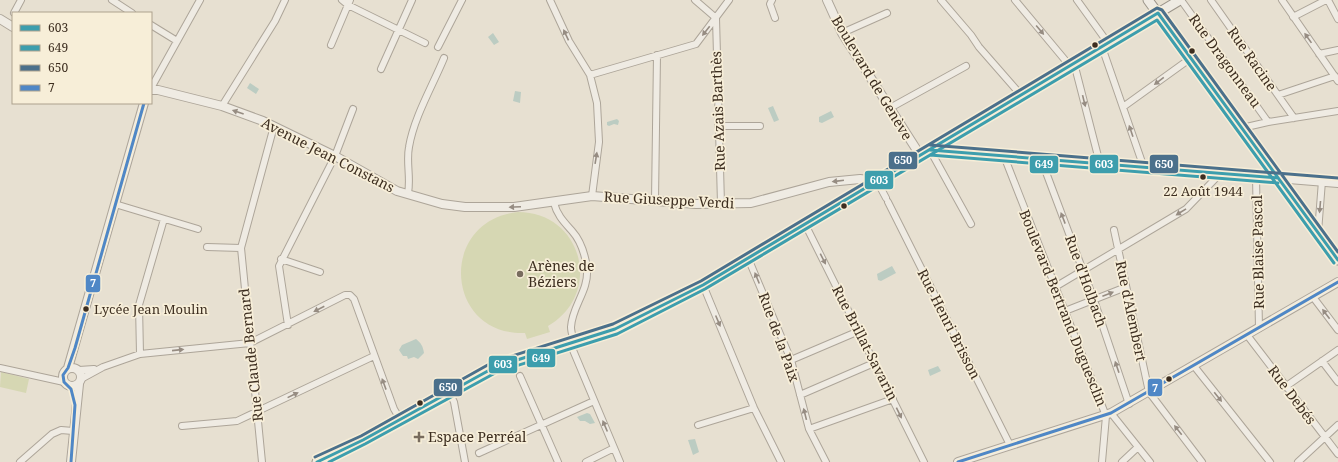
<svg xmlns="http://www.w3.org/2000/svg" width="1338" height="462" font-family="'Noto Serif',serif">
<rect width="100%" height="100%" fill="#e7e0d1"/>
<!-- green -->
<path fill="#d6d7b3" d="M518 212C582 212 604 293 548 326L550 332 527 339 525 333C445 336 437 221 518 212Z
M1 372 29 379 26 393 0 387Z"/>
<!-- water -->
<path fill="#bcccc2" d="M493 33 499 42 494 45 488 37Z
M250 83 259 89 256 94 247 88Z
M515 91 521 92 520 103 513 101Z
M773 106 779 120 774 122 768 108Z
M831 111 834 117 822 123 819 122V117Z
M617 119 619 121 618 125 614 124 609 126 607 125V122Z
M892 266 896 273 881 281 878 280 877 274Z
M416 339C421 343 423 346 424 353L418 359 414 357 408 359 407 356H403L399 350 402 345Z
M938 366 941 371 930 376 928 370Z
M587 413 590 414 595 423 590 424 585 421H580L577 417Z
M695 439 699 452 693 455 688 440Z"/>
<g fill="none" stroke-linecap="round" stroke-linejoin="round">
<defs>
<path id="minor" d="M112 0 132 13
M342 0 348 5 425 43
M550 0 569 41 590 75 597 103 599 142 592 196
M695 0 716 18 721 204
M772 0 770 4 775 18
M941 0 971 35 979 47 1021 95
M1015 0 1070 66
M1077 0 1108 43
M1181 0 1268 122
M1211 0 1294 118
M1282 0 1338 81
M1328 0 1338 19
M14 13 21 0
M1293 17 1326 0
M151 25 177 41
M842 33 887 13
M331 45 350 0
M438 47 462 0
M1102 47 1144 168
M1319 54 1338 50
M1074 63 1100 164
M381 69 412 0
M590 75 696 44 729 0
M151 88 200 0
M1278 95 1335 76
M222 106 275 21 285 0
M1123 107 1191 58
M890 108 966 66
M718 126H760
M1242 128 1268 122 1338 111
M930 150 971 224
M1004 156 1106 416 1102 462
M1041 159 1094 300 1129 404
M1256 177 1259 328
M877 181 886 198
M408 193C411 178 406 162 409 147 414 117 433 85 444 58
M655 200 657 55
M888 202 1010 445
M554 203C557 215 564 222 572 231 581 241 585 254 587 268 589 291 572 306 571 327 571 332 573 337 574 342
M115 204 198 229
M805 224 924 462
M1114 230 1149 392 1202 462
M1318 232 1322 181
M207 247 241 248
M748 258 791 360 809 429 826 462
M281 259 320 272
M703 285 754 408 781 462
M1055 287 1186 209 1215 179 1216 173
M1313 297 1338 330
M1065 311 1126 287
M288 325 279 266 335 156 353 109
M1247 335 1338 454
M570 343 620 462
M140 354 139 305 164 219
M791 360 859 331
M1322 361 1338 382
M1194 366 1270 462
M0 368 64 382
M79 370 94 369
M520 376 558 462
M81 379 103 367 140 354 250 343 345 295H350L354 299 394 409 400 419
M1285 387 1338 350
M449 392 454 402 465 462
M800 395 874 363
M1111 413 1150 462
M698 425 754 408
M182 426 237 421 374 356
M809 429 893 399
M479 453 594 401
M20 462 52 434 61 430 73 431
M262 462 241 248 274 126
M586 462 614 448
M1122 462 1138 447
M1298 462 1338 425"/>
<path id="tertiary" d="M827 0 842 33 920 155
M0 19 13 27
M151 90H158L222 106 263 121 335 156 397 191 442 204 465 207H514L592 196 696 204 751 203 829 182 860 179 877 181
M930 150 1338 183
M63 377a9 9 0 1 1 18 0a9 9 0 1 1-18 0Z
M68 368 144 103
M71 462 79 384
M958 462 1111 413 1338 282"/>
<path id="secondary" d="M1148 0 1338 260
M317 462 363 440 495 367 615 329 703 285 1180 0"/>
</defs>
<!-- minor casing -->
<use href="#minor" stroke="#ada599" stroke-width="8"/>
<!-- tertiary casing -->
<use href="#tertiary" stroke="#ada599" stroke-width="10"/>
<!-- secondary casing -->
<use href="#secondary" stroke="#9c958a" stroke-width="11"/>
<!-- minor -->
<use href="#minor" stroke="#efebe3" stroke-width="6"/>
<!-- tertiary -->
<use href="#tertiary" stroke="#efebe3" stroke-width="8"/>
<!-- secondary -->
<use href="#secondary" stroke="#efebe3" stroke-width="9"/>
<defs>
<path id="bus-1" d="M930 150 1278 178
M317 462 363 440 495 367 615 329 703 285 1158 13 1338 260"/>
<path id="bus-2" d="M930 155 1278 183
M329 462 365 444 497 372 617 334 705 289 1157 20 1334 263"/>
<path id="bus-3" d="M930 145 1338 178
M315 457 361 436 493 362 613 324 701 281 1157 8 1162 10 1338 252"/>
<path id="bus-4" d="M71 462 75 405 71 389 64 382 63 375 68 368 75 348 144 103
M958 462 1111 413 1338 282"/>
</defs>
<!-- bus-1 casing -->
<use href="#bus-1" stroke="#f7eed8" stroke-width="6"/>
<!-- bus-2 casing -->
<use href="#bus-2" stroke="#f7eed8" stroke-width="6"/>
<!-- bus-3 casing -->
<use href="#bus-3" stroke="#f7eed8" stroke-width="6"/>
<!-- bus-4 casing -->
<use href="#bus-4" stroke="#f7eed8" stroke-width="6"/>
<!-- bus-1 -->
<use href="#bus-1" stroke="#3d9ead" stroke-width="3"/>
<!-- bus-2 -->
<use href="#bus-2" stroke="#3d9ead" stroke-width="3"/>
<!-- bus-3 -->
<use href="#bus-3" stroke="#4b708b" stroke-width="3"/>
<!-- bus-4 -->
<use href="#bus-4" stroke="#4f87c6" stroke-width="3"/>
</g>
<!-- one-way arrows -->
<defs><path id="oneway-solid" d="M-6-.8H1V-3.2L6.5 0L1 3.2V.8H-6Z"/></defs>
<g fill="#968c82">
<use href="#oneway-solid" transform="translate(1040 30) rotate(50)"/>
<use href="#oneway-solid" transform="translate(706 31) rotate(128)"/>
<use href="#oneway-solid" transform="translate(566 35) rotate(-115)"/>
<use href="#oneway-solid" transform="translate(1308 38) rotate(-125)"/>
<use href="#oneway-solid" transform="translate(1159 81) rotate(143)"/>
<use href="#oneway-solid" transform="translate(1084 101) rotate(76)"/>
<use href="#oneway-solid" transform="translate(238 112) rotate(-161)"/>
<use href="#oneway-solid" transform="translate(1131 131) rotate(-109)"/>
<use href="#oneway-solid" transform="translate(596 158) rotate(-81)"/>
<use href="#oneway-solid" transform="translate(838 181) rotate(173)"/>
<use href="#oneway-solid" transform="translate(515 207) rotate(177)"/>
<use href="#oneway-solid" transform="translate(1320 207) rotate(95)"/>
<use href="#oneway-solid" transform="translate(1181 212) rotate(148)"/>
<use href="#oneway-solid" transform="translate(1063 218) rotate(-111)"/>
<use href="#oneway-solid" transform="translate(823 259) rotate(63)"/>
<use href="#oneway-solid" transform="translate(757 278) rotate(-112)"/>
<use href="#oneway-solid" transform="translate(1108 294) rotate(-21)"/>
<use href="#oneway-solid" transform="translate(319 309) rotate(153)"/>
<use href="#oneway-solid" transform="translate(1326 314) rotate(-127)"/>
<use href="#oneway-solid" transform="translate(718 321) rotate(67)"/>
<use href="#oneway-solid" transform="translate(178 350) rotate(-6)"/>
<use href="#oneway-solid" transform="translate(1117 367) rotate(-109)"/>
<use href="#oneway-solid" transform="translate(384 384) rotate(-110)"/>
<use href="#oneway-solid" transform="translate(293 395) rotate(-26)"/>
<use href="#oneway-solid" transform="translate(1218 397) rotate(51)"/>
<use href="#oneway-solid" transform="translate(899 413) rotate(64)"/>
<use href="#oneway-solid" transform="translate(805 414) rotate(-104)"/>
<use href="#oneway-solid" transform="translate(605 426) rotate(-113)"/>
<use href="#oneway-solid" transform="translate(1178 430) rotate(-128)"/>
</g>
<!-- markers -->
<g fill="#3d2e20" stroke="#f7eed8" stroke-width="1.5">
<circle cx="1095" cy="45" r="3.5"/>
<circle cx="1192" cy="51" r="3.5"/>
<circle cx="1203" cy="177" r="3.5"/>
<circle cx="844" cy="206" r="3.5"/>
<circle cx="86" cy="309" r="3.5"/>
<circle cx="1169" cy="379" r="3.5"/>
<circle cx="420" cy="403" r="3.5"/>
</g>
<g fill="#786c5e" stroke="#f7eed8" stroke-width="1.5">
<circle cx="520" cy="274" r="4"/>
<path d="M417 431h4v4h4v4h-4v4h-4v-4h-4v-4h4z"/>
</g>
<g text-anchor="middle" stroke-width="3.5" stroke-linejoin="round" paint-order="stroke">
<!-- bus labels -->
<g font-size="13" fill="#3d2e20" stroke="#f7eed8">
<text x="1203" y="196">22 Août 1944</text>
<text x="94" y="314" text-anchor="start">Lycée Jean Moulin</text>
</g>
<!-- street labels -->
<g font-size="14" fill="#3d2e20" stroke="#f7eed8">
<text transform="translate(1252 59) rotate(55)" y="5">Rue Racine</text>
<text transform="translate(1225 61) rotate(54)" y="5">Rue Dragonneau</text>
<text transform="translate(872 78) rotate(59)" y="5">Boulevard de Genève</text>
<text transform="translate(718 111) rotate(-92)" y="5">Rue Azais Barthès</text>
<text transform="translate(328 155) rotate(27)" y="5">Avenue Jean Constans</text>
<text transform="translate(669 200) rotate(3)" y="5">Rue Giuseppe Verdi</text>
<text transform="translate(1258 252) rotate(-91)" y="5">Rue Blaise Pascal</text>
<text transform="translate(1086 281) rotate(70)" y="5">Rue d'Holbach</text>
<text transform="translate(1063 308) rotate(68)" y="5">Boulevard Bertrand Duguesclin</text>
<text transform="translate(1131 311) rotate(78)" y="5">Rue d'Alembert</text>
<text transform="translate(949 324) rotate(63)" y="5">Rue Henri Brisson</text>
<text transform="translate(779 337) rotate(70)" y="5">Rue de la Paix</text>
<text transform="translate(865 343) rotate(63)" y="5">Rue Brillat-Savarin</text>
<text transform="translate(251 355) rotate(-96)" y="5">Rue Claude Bernard</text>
<text transform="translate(1292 395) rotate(53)" y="5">Rue Debés</text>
</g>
<!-- poi labels -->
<g font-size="14" fill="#3d2e20" stroke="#f7eed8" text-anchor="start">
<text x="528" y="271">Arènes de<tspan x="528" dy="16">Béziers</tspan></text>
<text x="428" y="442">Espace Perréal</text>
</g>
</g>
<g stroke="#f7eed8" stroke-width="1.5">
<rect x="888" y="151" width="30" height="19" rx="4" fill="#4b708b"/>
<rect x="1149" y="154" width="30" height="20" rx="4" fill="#4b708b"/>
<rect x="1089" y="154" width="30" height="20" rx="4" fill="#3d9ead"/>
<rect x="1029" y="155" width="30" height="19" rx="4" fill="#3d9ead"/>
<rect x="864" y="170" width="30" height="20" rx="4" fill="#3d9ead"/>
<rect x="85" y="274" width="16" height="19" rx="4" fill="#4f87c6"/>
<rect x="526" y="348" width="30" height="20" rx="4" fill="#3d9ead"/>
<rect x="488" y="355" width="30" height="19" rx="4" fill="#3d9ead"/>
<rect x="433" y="378" width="30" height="19" rx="4" fill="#4b708b"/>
<rect x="1147" y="378" width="16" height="19" rx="4" fill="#4f87c6"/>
</g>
<g font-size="11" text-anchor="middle" font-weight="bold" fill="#fff">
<text x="903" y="164">650</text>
<text x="1164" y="168">650</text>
<text x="1104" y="168">603</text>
<text x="1044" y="168">649</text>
<text x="879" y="184">603</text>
<text x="93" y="287">7</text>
<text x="541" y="362">649</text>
<text x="503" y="368">603</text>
<text x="448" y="391">650</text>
<text x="1155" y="392">7</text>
</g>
<!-- legend -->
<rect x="12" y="12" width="140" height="92" fill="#f7eed8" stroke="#ada18e"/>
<rect x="20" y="25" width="20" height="6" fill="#3d9ead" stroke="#ada18e"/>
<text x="48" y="32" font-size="12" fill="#3d2e20">603</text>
<rect x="20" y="45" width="20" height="6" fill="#3d9ead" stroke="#ada18e"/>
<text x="48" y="52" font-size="12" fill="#3d2e20">649</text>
<rect x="20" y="65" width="20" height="6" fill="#4b708b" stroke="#ada18e"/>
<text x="48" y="72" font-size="12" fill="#3d2e20">650</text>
<rect x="20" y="85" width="20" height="6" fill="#4f87c6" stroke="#ada18e"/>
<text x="48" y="92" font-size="12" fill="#3d2e20">7</text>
</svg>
